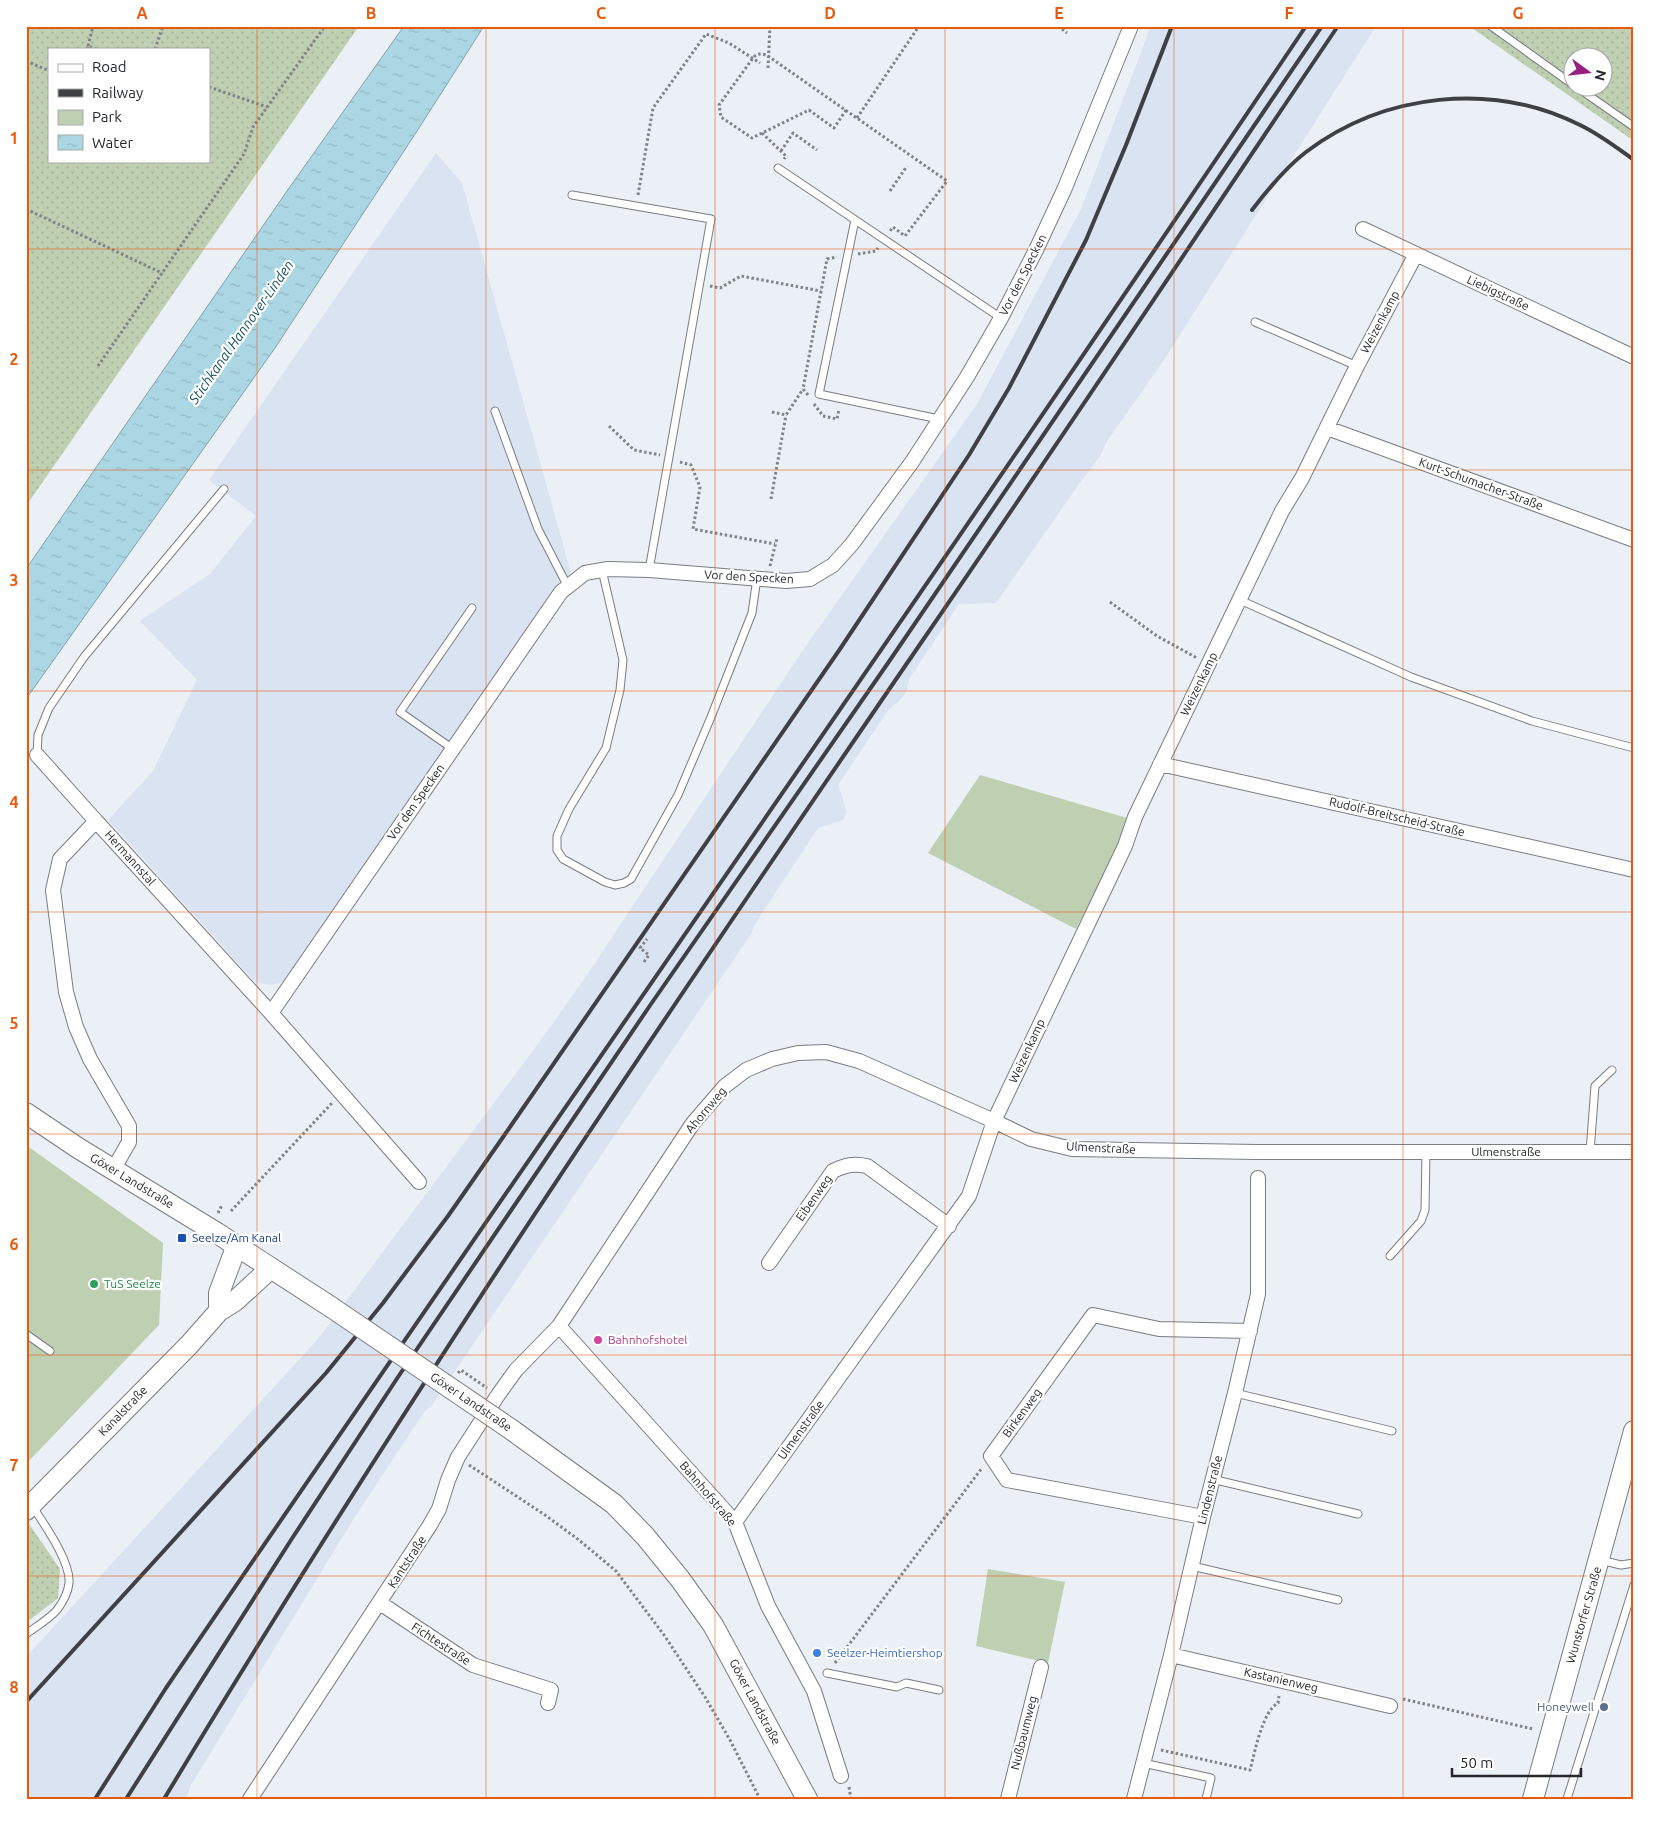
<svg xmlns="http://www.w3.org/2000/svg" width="1660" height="1825" font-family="Ubuntu,sans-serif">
<defs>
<pattern id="grass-dots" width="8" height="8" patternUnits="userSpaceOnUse" patternTransform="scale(1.25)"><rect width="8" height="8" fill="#bfcfb1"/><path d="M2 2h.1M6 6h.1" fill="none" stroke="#a4b298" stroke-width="1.8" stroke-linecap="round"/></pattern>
<pattern id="water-ripples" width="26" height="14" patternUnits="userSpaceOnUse" patternTransform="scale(1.25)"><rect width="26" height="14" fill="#abd7e4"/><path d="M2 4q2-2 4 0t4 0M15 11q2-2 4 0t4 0" fill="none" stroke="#93b9c4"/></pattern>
</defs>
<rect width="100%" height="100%" fill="#ebeff6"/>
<!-- built -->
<path fill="#dae3f1" d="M1151 26H1376L1162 363 1107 441 1100 456 1079 484 996 603 959 604 909 679 907 691 899 701 889 709 838 785 847 812 843 820 818 828 755 924 751 934 432 1405 424 1412 356 1515 191 1785 186 1799H26V1657L318 1339 546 1033 589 972 801 653 977 404 1081 209Z
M436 153 462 183 571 573 286 982 269 985 255 982 108 820 153 771 197 680 140 621 210 574 256 516 209 480Z"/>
<!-- grass -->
<path fill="url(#grass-dots)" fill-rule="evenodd" d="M26 26H359L26 506ZM49 49H209V161H49Z
M1469 26H1634V141ZM1572 58H1602V88H1572Z
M29 1524 60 1569 58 1598 26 1623V1527Z"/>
<!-- park -->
<path fill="#bfcfb1" d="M980 775 1134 820 1076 929 928 853Z
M26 1145 163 1243 159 1325 26 1464Z
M988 1569 1065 1582 1048 1663 976 1646Z"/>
<!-- water -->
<path fill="url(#water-ripples)" stroke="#83a2ac" d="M404 26H484L419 128 275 348 26 699V569L287 191Z"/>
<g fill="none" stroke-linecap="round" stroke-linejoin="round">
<defs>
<path id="lane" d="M1491 26 1572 84
M1578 88 1634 127
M778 168 1001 318
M572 195 711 219 649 570
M855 220 819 394 939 419
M1255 322 1357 366
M495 411 538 529 568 587
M602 570 623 660 620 690 606 748 569 809 557 836V850L563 859 605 882 615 885 624 883 631 879 678 795 711 717 752 613 757 578
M1240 600 1411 677 1532 721 1634 748
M453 749 400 712 472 608
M37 755 38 735 49 708 84 657 224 489
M1590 1152 1595 1086 1612 1070
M1390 1256 1421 1221 1425 1210 1426 1152
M26 1334 50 1351
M1235 1393 1392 1431
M1212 1479 1358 1514
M1600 1560 1621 1565 1634 1563
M1192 1566 1338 1600
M26 1634C36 1627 49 1619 57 1610 63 1602 68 1593 69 1583 71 1562 44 1524 33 1507
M827 1673 897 1687 906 1683 939 1690
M1143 1763 1211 1778 1206 1799
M1567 1799 1634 1585"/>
<path id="street" d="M1363 229 1634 357
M1327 428 1634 540
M37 755 96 821
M1160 764 1634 870
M271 1013 561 592 585 573 608 569 649 570 786 581 810 579 833 565 852 544 912 462 967 377 1001 318 1036 250 1064 190 1131 26
M113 1170 129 1142V1126L90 1059 76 1027 66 992 53 890 60 859 96 821 271 1013 419 1182
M769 1263 833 1171C846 1165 853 1163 867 1166L949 1226
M559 1326 735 1522 768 1606 814 1691 841 1776
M1203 1517 1007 1480 991 1456 1093 1315 1159 1329 1250 1331
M735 1522 969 1196 994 1121 1125 846 1135 817 1282 511 1302 478 1357 366 1416 254
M380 1603 473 1665 551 1690 548 1703
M1171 1655 1390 1706
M250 1799 430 1525 439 1509 448 1480 458 1457 498 1395 516 1370 559 1326 693 1123 725 1086 746 1070 772 1059 798 1053 826 1052 859 1061 994 1121 1031 1139 1072 1149 1257 1152H1634
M1008 1799 1041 1667
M1134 1799 1171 1655 1203 1517 1235 1393 1258 1294V1178"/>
<path id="secondary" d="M26 1113 78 1148 217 1233 331 1307
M219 1311V1293L237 1245
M512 1430 614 1504 645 1536 680 1579 713 1625 807 1799
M26 1510 189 1345 219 1311 235 1301 271 1268
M1533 1799 1634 1431"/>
</defs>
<!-- lane casing -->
<use href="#lane" stroke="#797d83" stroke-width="9"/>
<!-- street casing -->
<use href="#street" stroke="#797d83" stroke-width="16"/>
<!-- secondary casing -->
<use href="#secondary" stroke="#797d83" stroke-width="22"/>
<!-- path -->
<path stroke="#808387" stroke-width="3" stroke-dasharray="2.5 2.5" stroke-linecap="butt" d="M1058 26 1067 33
M88 46 93 26
M87 49 88 46 96 49
M155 49 163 26
M26 61 49 71
M768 68 770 26
M209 87 267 107
M846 110 834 128 809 110 752 138 721 117 719 105 753 58C757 53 762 53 768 56L947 181 905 236 893 227 890 231
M857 118 919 26
M762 133 786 156 784 159
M781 151 793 133 817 150
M890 191 907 166
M638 195 653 108 706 34 729 43 760 63
M26 209 162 273
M858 254 876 251 878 248
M710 286 720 288 741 276 821 291
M98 366 244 154 253 127 325 26
M808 395 803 389 827 259 837 257
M814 404 823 416 837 419 839 409
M772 412 786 415 803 389
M609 426 634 450 660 455
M680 462 691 465 700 487 693 529 775 544
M771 499 786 415
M770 566 777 538
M1110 602 1157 636 1197 658
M644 962 649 955 640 948 647 939
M231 1211 332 1103
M218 1213 222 1205
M458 1373 461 1370 487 1388
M469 1465 545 1515 579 1540 616 1571 664 1635 705 1697 730 1740 760 1799
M835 1663 982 1468
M1403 1699 1533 1729
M1161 1750 1250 1770C1255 1752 1262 1712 1278 1703L1279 1696
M849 1787 851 1799"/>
<!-- lane -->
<use href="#lane" stroke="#fff" stroke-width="7"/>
<!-- street -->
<use href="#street" stroke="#fff" stroke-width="14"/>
<!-- secondary -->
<use href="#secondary" stroke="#fff" stroke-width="20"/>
<!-- rail -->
<path stroke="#3e4044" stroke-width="4" d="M1252 210C1268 189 1285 168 1306 152 1384 93 1492 81 1580 125 1599 134 1616 147 1634 160
M26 1702 326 1373 383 1303 448 1216 501 1140 840 649 969 455 1009 388 1086 240 1126 145 1172 26
M95 1799 166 1688C545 1133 931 584 1306 26
M126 1799 291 1540 398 1377 651 1004 888 663 1322 26
M164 1799C403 1402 663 1019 925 637 1064 435 1200 230 1338 26"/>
<defs>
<path id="secondary-bridge" d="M331 1307 512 1430"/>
</defs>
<!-- secondary-bridge casing -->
<use href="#secondary-bridge" stroke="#797d83" stroke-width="22" stroke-linecap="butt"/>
<!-- secondary-bridge -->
<use href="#secondary-bridge" stroke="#fff" stroke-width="20"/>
</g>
<!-- grid -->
<path fill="none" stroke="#e8590c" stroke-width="1" stroke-opacity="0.55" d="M257 26V1799M486 26V1799M715 26V1799M945 26V1799M1174 26V1799M1403 26V1799M26 249H1634M26 470H1634M26 691H1634M26 912H1634M26 1134H1634M26 1355H1634M26 1576H1634"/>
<!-- markers -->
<rect fill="#1a4fb4" stroke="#fff" stroke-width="2" x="177" y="1233" width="10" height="10" rx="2.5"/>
<circle fill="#2e9e5b" stroke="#fff" stroke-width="2" cx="94" cy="1284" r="5"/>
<circle fill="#d1479c" stroke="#fff" stroke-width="2" cx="598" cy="1340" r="5"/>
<circle fill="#3f7fe0" stroke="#fff" stroke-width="2" cx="817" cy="1653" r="5"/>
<circle fill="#5c6f8a" stroke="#fff" stroke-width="2" cx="1604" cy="1707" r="5"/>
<g text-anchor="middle" stroke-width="4.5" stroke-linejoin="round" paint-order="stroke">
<!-- street labels -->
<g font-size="12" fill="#25272a" stroke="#fff">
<text transform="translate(1023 275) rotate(-63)" y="4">Vor den Specken</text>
<text transform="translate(1498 293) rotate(25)" y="4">Liebigstraße</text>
<text transform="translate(1380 322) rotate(-62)" y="4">Weizenkamp</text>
<text transform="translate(1481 484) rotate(20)" y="4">Kurt-Schumacher-Straße</text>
<text transform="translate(749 577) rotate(3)" y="4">Vor den Specken</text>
<text transform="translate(1199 684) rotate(-64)" y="4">Weizenkamp</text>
<text transform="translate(416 802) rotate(-55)" y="4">Vor den Specken</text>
<text transform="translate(1397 817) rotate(13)" y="4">Rudolf-Breitscheid-Straße</text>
<text transform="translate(130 858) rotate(48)" y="4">Hermannstal</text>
<text transform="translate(1027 1051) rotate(-65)" y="4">Weizenkamp</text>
<text transform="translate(706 1110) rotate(-50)" y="4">Ahornweg</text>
<text transform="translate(1101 1148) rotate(3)" y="4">Ulmenstraße</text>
<text x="1506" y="1156">Ulmenstraße</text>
<text transform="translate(132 1181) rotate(31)" y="4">Göxer Landstraße</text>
<text transform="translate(814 1198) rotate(-55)" y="4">Eibenweg</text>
<text transform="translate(471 1402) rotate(34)" y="4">Göxer Landstraße</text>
<text transform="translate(123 1411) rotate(-46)" y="4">Kanalstraße</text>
<text transform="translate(1022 1413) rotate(-54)" y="4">Birkenweg</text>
<text transform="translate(801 1430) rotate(-54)" y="4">Ulmenstraße</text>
<text transform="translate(1210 1490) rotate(-76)" y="4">Lindenstraße</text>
<text transform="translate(708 1494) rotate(50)" y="4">Bahnhofstraße</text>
<text transform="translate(407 1562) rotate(-57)" y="4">Kantstraße</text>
<text transform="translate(1584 1615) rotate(-74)" y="4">Wunstorfer Straße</text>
<text transform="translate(441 1644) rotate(33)" y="4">Fichtestraße</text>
<text transform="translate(1281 1680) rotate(13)" y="4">Kastanienweg</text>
<text transform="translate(755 1702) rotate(62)" y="4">Göxer Landstraße</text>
<text transform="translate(1024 1733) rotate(-76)" y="4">Nußbaumweg</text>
</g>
<!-- transit labels -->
<g font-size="12" fill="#164399" stroke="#fff" text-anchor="start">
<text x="192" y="1242">Seelze/Am Kanal</text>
</g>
<!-- leisure labels -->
<g font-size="12" fill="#27864d" stroke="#fff" text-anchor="start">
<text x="104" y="1288">TuS Seelze</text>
</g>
<!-- hotel labels -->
<g font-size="12" fill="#b23c85" stroke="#fff" text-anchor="start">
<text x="608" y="1344">Bahnhofshotel</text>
</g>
<!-- shop labels -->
<g font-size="12" fill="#366cbe" stroke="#fff" text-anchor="start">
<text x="827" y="1657">Seelzer-Heimtiershop</text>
</g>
<!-- service labels -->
<g font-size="12" fill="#4e5e75" stroke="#fff" text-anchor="end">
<text x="1594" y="1711">Honeywell</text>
</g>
<!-- water labels -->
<g font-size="14" font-style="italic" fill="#15505f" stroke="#fff">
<text transform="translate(241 332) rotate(-55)" y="5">Stichkanal Hannover-Linden</text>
</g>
</g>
<!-- border -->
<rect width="1660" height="1825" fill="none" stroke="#ffffff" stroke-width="55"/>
<!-- legend -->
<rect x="48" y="48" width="162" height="115" fill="#ffffff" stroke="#a8a9aa"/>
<rect x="58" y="64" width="25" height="8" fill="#ffffff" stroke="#a8a9aa"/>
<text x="92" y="72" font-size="15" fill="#25272a">Road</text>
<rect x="58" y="89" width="25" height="8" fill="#3e4044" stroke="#a8a9aa"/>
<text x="92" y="98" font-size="15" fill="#25272a">Railway</text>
<rect x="58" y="110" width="25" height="15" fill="#bfcfb1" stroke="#a8a9aa"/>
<text x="92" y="122" font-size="15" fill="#25272a">Park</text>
<rect x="58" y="135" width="25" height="15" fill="url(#water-ripples)" stroke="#a8a9aa"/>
<text x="92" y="148" font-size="15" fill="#25272a">Water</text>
<!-- north arrow -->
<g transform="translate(1588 72) rotate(105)"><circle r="24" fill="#ffffff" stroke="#a8a9aa"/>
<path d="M0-4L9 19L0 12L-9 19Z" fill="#97217c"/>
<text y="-8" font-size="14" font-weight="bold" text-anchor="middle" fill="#25272a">N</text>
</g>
<!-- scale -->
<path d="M1452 1768v8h129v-8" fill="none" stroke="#25272a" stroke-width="2.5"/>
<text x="1460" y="1768" font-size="15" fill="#25272a" stroke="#ffffff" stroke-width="4" paint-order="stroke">50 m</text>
<rect x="28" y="28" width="1604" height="1770" fill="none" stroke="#e8590c" stroke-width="2"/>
<g font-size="16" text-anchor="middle" font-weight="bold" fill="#e8590c">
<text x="142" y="19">A</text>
<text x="371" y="19">B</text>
<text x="601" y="19">C</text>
<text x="830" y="19">D</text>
<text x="1059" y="19">E</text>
<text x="1289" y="19">F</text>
<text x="1518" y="19">G</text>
<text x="14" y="144">1</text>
<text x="14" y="365">2</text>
<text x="14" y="586">3</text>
<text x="14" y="808">4</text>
<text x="14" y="1029">5</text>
<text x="14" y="1250">6</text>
<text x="14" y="1471">7</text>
<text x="14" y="1693">8</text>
</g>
</svg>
